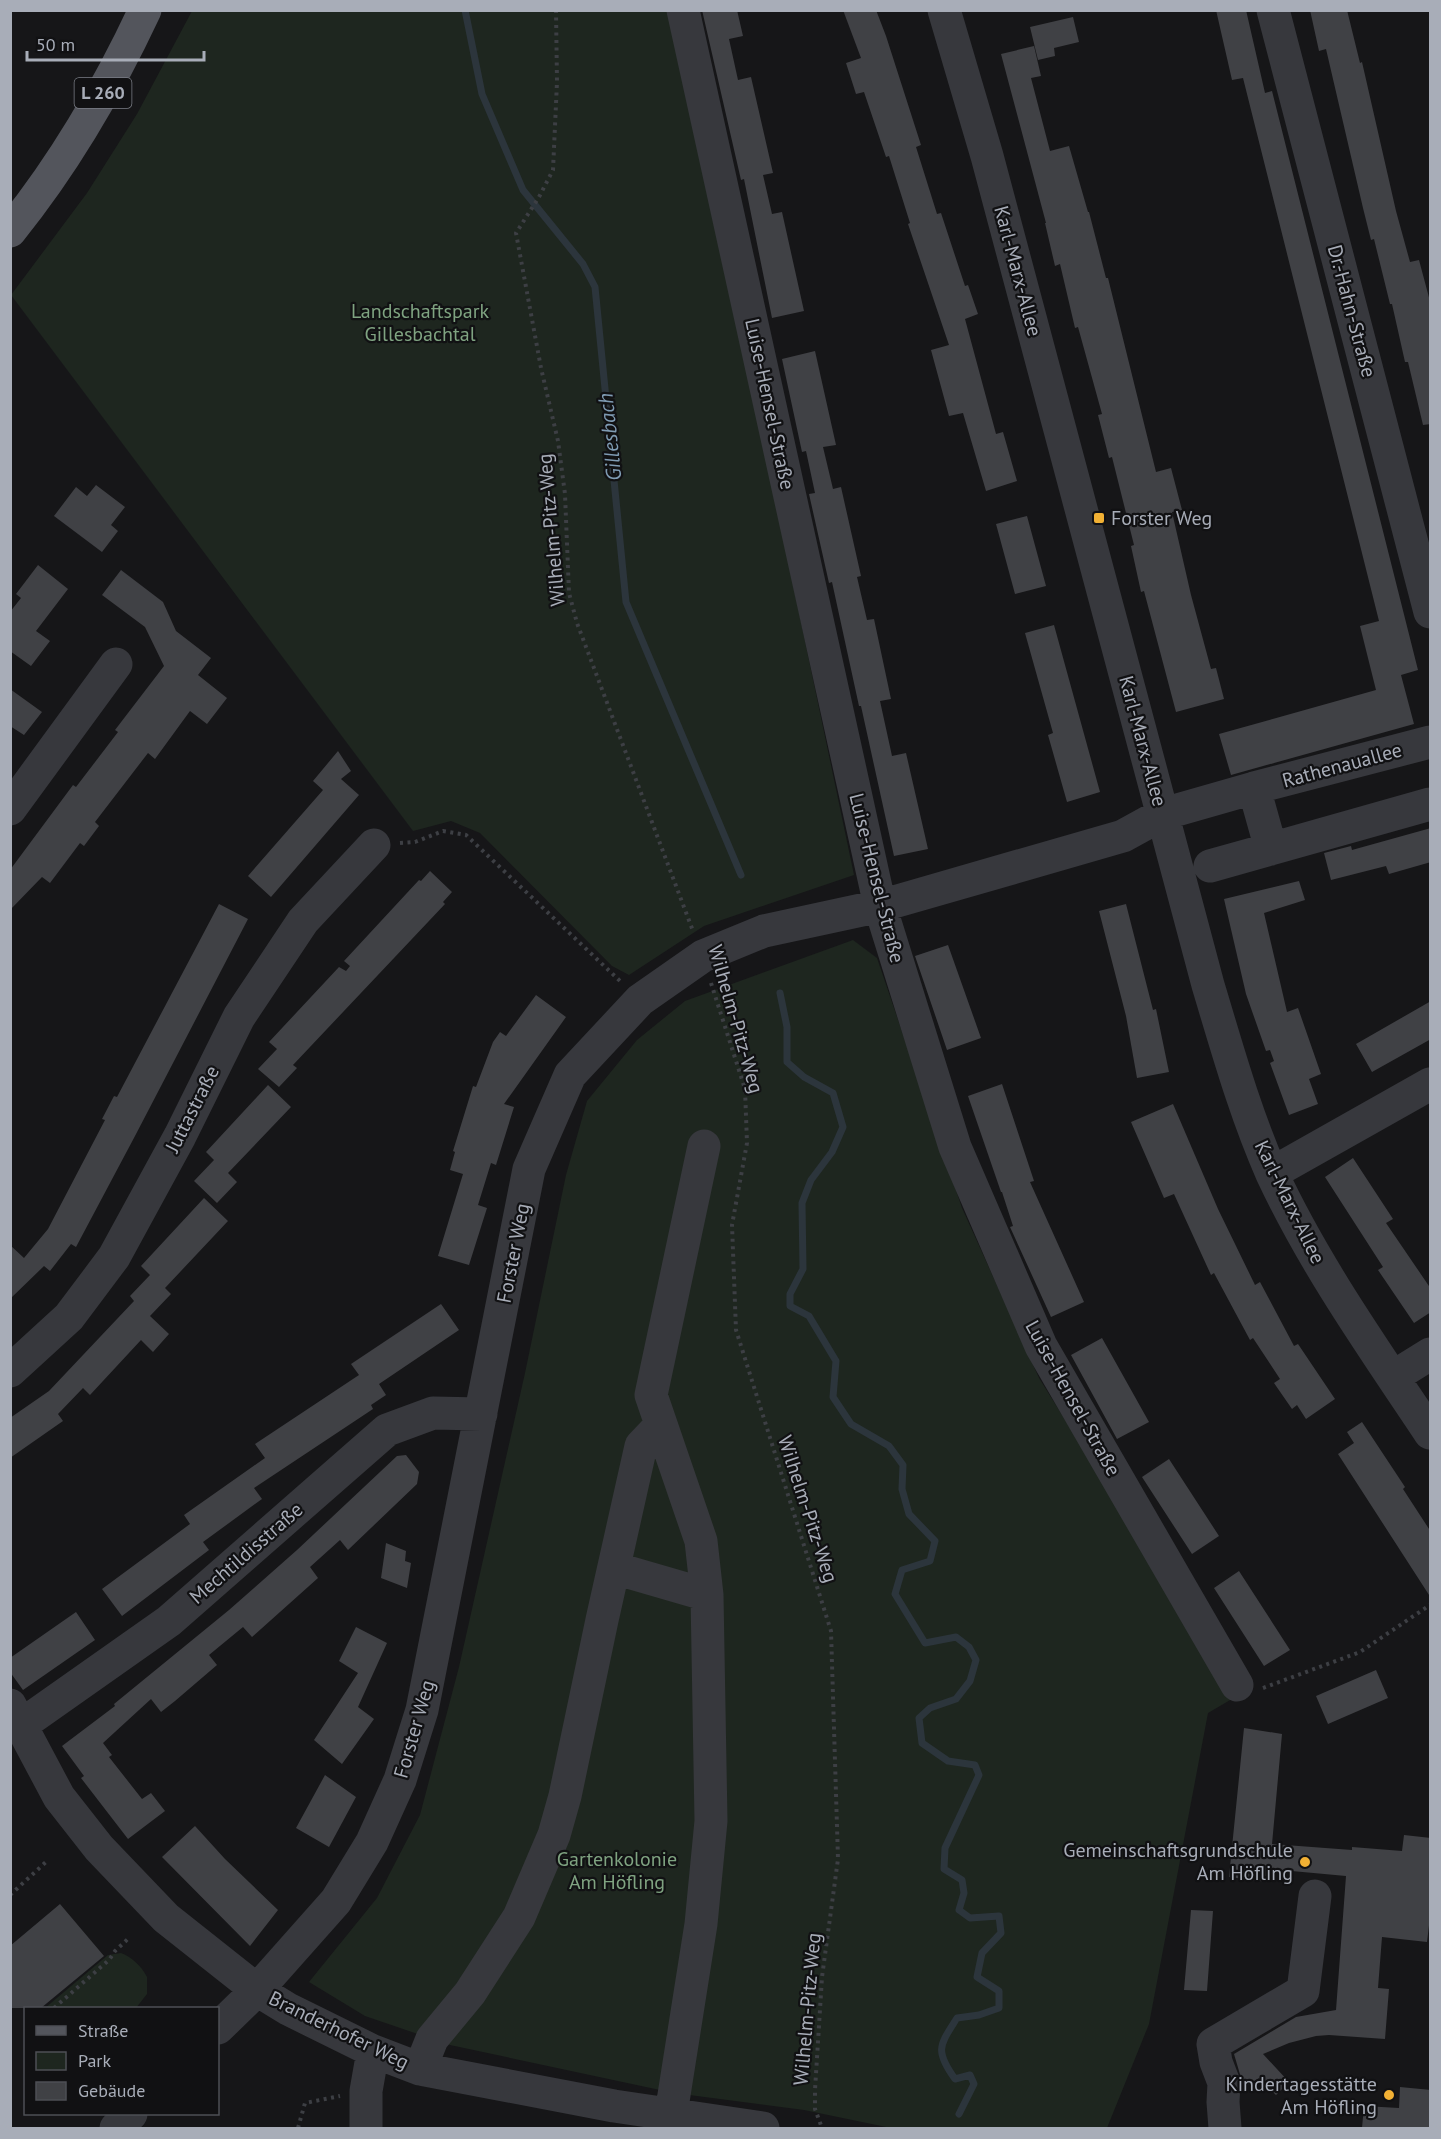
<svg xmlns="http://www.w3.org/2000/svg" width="1441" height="2139" font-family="'PT Sans',sans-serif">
<rect width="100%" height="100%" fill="#161618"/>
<!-- green -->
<path fill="#1e261f" d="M192 11H673L854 875 704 926 629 975 612 966 480 833 451 821 413 831 11 295 87 193 137 114Z
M853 940 877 958 962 1208 1039 1378 1237 1696 1208 1713 1149 2024 1107 2128H891L804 2110 674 2093 450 2045 365 2016 309 1982 377 1898 420 1815 459 1667 525 1373 566 1175 587 1101 637 1040 685 1001Z
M121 1953C132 1957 142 1967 147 1977V1994L136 2008H45L108 1955Z"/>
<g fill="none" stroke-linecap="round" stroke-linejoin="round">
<!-- stream -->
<path stroke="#2c353c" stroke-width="7" d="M465 10 482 94 523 190 583 264 595 287 626 602 741 875
M780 993 787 1027V1062L804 1077 833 1093 843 1127 832 1152 811 1180 802 1203 803 1269 790 1294V1306L809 1316 836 1361 833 1397 851 1424 889 1446 903 1465 902 1489 909 1514 935 1541 930 1561 902 1570 895 1594 925 1643 956 1637 969 1647 976 1660 970 1681 956 1699 930 1708 919 1718 922 1743 948 1761 975 1765 979 1775 945 1848 944 1869 962 1880 964 1893 959 1910 970 1918 999 1916 1001 1933 982 1953 977 1977 999 1991V2008L979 2015 957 2018C940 2045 934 2050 955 2079L970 2075 974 2084 959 2114"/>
</g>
<!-- building -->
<path fill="#404145" d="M702 10H737L743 36 729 39 738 80 751 77 773 173 763 175 772 214 782 212 804 311 772 318 744 179 741 180Z
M843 10H876L886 36 921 145 916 147 937 214 941 213 965 286 968 285 978 314 965 319 996 434 1003 432 1017 481 986 491 963 413 949 416 931 350 949 345 908 224 910 223 889 156 886 157 864 92 856 94 846 63 861 58Z
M1216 10H1246L1265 93 1272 91 1418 670 1401 675 1414 724 1231 775 1219 734 1376 690 1360 626 1379 621 1243 78 1232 80Z
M1310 10H1347L1360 63 1362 62 1396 211 1410 262 1419 260 1431 305V424L1423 425 1408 362H1405L1392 304H1390L1374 239 1371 240 1363 208 1326 49 1319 51Z
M1073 17 1079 42 1054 48 1055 56 1038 60 1030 27Z
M1034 46 1041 76 1031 78 1050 151 1069 146 1088 212H1089L1106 278H1108L1156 472 1171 468 1182 510 1172 512 1191 595 1211 669 1216 668 1224 699 1176 712 1144 591 1141 592 1131 546 1134 545 1112 457 1109 458 1098 415 1102 414 1078 327 1075 328 1060 264 1055 266 1045 223H1046L1001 54Z
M815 351 836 445 823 447 833 489 841 487 861 576 857 577 867 620 874 619 891 699 880 701 892 756 906 753 928 849 894 856 861 706H859L832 582 829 583 809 494 815 493 806 451 802 452 782 359Z
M96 485 125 507 111 525 118 531 102 552 54 516 76 487 87 496Z
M1027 516 1046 586 1015 594 996 524Z
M38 565 68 589 36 631 50 641 31 666 10 651V612L21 598 16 594Z
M121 570 163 602 176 631 211 658 198 675 227 698 207 724 190 711 155 759 148 753 95 822 99 826 84 846 80 843 50 883 42 877 10 910V870L73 785 76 787 118 732 115 730 164 666 145 627 102 595Z
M1054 625 1100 792 1067 802 1048 735 1053 733 1025 633Z
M10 689 42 712 24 735 10 726Z
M338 751 351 771 341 779 359 795 271 897 248 876 323 790 313 781Z
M1431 828V862L1389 874 1386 866 1331 880 1324 853 1351 846 1352 850Z
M430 871 452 892 443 902 445 904 293 1065 297 1068 279 1087 258 1069 277 1049 269 1042 339 967 346 971 350 966 344 961 419 880 421 881Z
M1299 881 1305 900 1264 913 1287 1012 1298 1008 1321 1074 1309 1079 1318 1104 1289 1115 1270 1063 1274 1061 1270 1050 1266 1051 1246 994 1224 899Z
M219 904 248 919 135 1136 76 1247 71 1244 50 1271 44 1266 10 1299V1245L24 1258 48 1229 105 1120 102 1119 114 1096 117 1097Z
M1126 904 1153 1010 1156 1009 1169 1072 1137 1078 1126 1016 1099 911Z
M948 945 981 1038 947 1050 915 956Z
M536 995 566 1017 504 1104 514 1107 496 1165 491 1163 478 1205 487 1208 469 1265 438 1256 463 1174 450 1170 455 1152 453 1151 473 1086 476 1087 493 1042 500 1032 506 1036Z
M1431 1001V1039L1372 1072 1356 1044Z
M1002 1084 1034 1181 1030 1182 1084 1302 1051 1317 1010 1227 1013 1226 1002 1192H1001L968 1096Z
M268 1085 291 1107 228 1173 237 1182 217 1203 194 1181 214 1160 206 1152Z
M1173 1104 1218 1209 1255 1285 1260 1282 1294 1346 1298 1344 1335 1399 1306 1419 1297 1405 1292 1409 1274 1383 1280 1379 1253 1338 1250 1340 1214 1273 1211 1275 1174 1194 1164 1198 1131 1122Z
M1353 1158 1393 1219 1386 1223 1431 1289V1312L1414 1323 1378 1270 1383 1267 1325 1177Z
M204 1198 228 1221 165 1288 171 1294 150 1316 169 1334 153 1352 141 1340 90 1395 83 1388 58 1414 63 1421 10 1458V1418L49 1391 134 1301 130 1296 150 1275 141 1266Z
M441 1304 459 1330 379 1384 386 1395 371 1405 373 1409 254 1488 262 1499 203 1542 209 1550 122 1616 102 1589 190 1524 184 1515 265 1458 255 1444 359 1375 351 1364Z
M1102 1338 1149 1422 1117 1439 1071 1355Z
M1362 1422 1405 1487 1403 1489 1431 1532V1598L1338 1454 1354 1443 1347 1432Z
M406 1455 419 1472 417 1484 348 1550 340 1540 310 1567 318 1578 252 1637 243 1627 209 1655 217 1665 175 1701 161 1712 151 1699 103 1743 112 1755 109 1757 142 1799 151 1793 165 1811 128 1839 81 1778 84 1776 62 1746 115 1706 114 1704 229 1610 297 1550 397 1456Z
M1169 1459 1219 1536 1192 1554 1142 1477Z
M386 1543 406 1551 405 1561 411 1563 407 1588 381 1578Z
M1239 1571 1290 1650 1264 1666 1214 1588Z
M76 1612 95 1640 23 1690 10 1672V1658Z
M356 1627 387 1643 358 1707 374 1719 342 1764 314 1740 358 1673 339 1661Z
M1376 1670 1388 1698 1328 1724 1316 1696Z
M1244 1728 1282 1734 1272 1844 1352 1850V1847L1402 1851 1404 1835 1431 1838V1909L1427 1942 1382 1937 1378 1988 1389 1989 1385 2039 1329 2035 1316 2036 1289 2043 1263 2054 1289 2082 1276 2095 1259 2078 1244 2088 1234 2054 1296 2017 1336 2010 1346 1876 1269 1869 1267 1882 1229 1877Z
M325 1775 356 1797 329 1847 296 1828Z
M195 1826 225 1859 278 1910 250 1946 162 1857Z
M60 1904 104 1956 41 2008H10V1946Z
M1191 1910 1213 1911 1207 1991 1184 1990Z
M1400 2087 1431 2090V2128H1362L1364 2106 1399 2108Z"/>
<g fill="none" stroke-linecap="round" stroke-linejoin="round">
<!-- path -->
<path stroke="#3d3f44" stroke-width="4" stroke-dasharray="3 4.5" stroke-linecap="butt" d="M556 10 557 82 553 170 539 197 516 233 541 368 558 441 565 494 569 593 577 623 693 931
M400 843 415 842 443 831 466 835 620 981
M711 983 745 1089 747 1143 732 1225 736 1330 831 1631 838 1859 822 1977 815 2090V2109L822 2128
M1263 1688 1360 1652 1430 1605
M10 1895 46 1862
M54 2008 109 1960 115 1951 130 1937
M298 2128 305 2103 340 2096"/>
<!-- minor -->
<path stroke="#37383d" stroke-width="33" d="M683 10 880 906 955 1147 1041 1346 1237 1685
M944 10 987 156 1208 985C1227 1048 1245 1113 1272 1174 1315 1266 1374 1349 1430 1433
M1273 10 1430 612
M1254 788 1271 849
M10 809 116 664
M1210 866 1430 804
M1272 1173 1430 1084
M10 1371 69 1317 114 1257 180 1136 239 1017 303 921 374 845
M1393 1377 1430 1354
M614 1568 707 1595
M10 1705 59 1797 99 1848 166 1918 257 1990 288 2009 373 2051 420 2069 614 2106 763 2128
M20 1726 169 1621 387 1430 433 1413 481 1414
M218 2028 257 1990 336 1901 372 1842 400 1780 422 1710 529 1169 570 1075 640 1000 703 956 764 931 880 906 1123 836 1163 814 1254 788 1430 742
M420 2069 432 2039 470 1993 519 1917 554 1835 565 1796 602 1620 641 1446 661 1425
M671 2114 701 1924 711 1821 707 1595 701 1541 651 1395 704 1146
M116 2128 131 2114
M366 2128V2091L373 2051
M1225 2128 1223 2102 1224 2083 1216 2062 1213 2044 1303 1991 1315 1896"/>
<!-- major -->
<path stroke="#53555c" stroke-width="33" d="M10 231C65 163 108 89 145 10"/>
</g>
<!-- markers -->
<g fill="#f2b134" stroke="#111113" stroke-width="2">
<rect x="1093" y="512" width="12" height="12" rx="3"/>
<circle cx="1305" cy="1862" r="6"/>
<circle cx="1389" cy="2095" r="6"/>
</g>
<g text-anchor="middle" stroke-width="4.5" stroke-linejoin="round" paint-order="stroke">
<!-- shield labels -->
<rect fill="#111113" stroke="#7b7e86" stroke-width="1.5" x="74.5" y="78" width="57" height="30" rx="4.5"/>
<g font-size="18" font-weight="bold" fill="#a8adb8">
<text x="103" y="99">L 260</text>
</g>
<!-- street labels -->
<g font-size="20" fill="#a8adb8" stroke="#111113">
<text transform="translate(1018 271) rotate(75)" y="7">Karl-Marx-Allee</text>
<text transform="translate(1352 311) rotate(75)" y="7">Dr.-Hahn-Straße</text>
<text transform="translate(770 404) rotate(78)" y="7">Luise-Hensel-Straße</text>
<text transform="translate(551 530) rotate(-95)" y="7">Wilhelm-Pitz-Weg</text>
<text transform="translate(1143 741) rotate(75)" y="7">Karl-Marx-Allee</text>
<text transform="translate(1342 765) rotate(-15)" y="7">Rathenauallee</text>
<text transform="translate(877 878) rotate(76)" y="7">Luise-Hensel-Straße</text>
<text transform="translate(736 1019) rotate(74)" y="7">Wilhelm-Pitz-Weg</text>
<text transform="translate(192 1109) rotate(-63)" y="7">Juttastraße</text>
<text transform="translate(1290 1202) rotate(64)" y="7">Karl-Marx-Allee</text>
<text transform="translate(513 1253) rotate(-79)" y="7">Forster Weg</text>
<text transform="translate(1073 1398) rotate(61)" y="7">Luise-Hensel-Straße</text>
<text transform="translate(808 1509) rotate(72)" y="7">Wilhelm-Pitz-Weg</text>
<text transform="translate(246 1553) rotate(-41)" y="7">Mechtildisstraße</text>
<text transform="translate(414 1729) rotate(-74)" y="7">Forster Weg</text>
<text transform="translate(807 2009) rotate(-85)" y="7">Wilhelm-Pitz-Weg</text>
<text transform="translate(339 2030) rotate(26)" y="7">Branderhofer Weg</text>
</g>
<!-- park labels -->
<g font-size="20" fill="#7fa381" stroke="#111113">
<text x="420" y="318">Landschaftspark<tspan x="420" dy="23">Gillesbachtal</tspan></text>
<text x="617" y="1866">Gartenkolonie<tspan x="617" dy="23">Am Höfling</tspan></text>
</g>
<!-- poi labels -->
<g font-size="20" fill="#a8adb8" stroke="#111113" text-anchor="end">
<text x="1111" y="525" text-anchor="start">Forster Weg</text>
<text x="1293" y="1857">Gemeinschaftsgrundschule<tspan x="1293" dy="23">Am Höfling</tspan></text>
<text x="1377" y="2091">Kindertagesstätte<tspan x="1377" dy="23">Am Höfling</tspan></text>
</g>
<!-- water labels -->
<g font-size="21" font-style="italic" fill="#7f9bb3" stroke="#111113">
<text transform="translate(610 437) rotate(-96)" y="7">Gillesbach</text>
</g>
</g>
<!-- border -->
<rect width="1441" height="2139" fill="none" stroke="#a8adb8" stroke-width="24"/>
<!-- legend -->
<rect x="24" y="2007" width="195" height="108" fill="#111113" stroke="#4d4f55" stroke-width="1.5"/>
<rect x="36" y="2026" width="30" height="9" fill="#53555c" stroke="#4d4f55" stroke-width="1.5"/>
<text x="78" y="2037" font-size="18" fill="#a8adb8">Straße</text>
<rect x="36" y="2052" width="30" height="18" fill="#1e261f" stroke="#4d4f55" stroke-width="1.5"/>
<text x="78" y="2067" font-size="18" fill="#a8adb8">Park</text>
<rect x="36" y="2082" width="30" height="18" fill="#404145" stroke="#4d4f55" stroke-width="1.5"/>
<text x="78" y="2097" font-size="18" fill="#a8adb8">Gebäude</text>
<!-- scale -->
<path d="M27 51v9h177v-9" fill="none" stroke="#a8adb8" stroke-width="3"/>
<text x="36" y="51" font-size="18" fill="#a8adb8" stroke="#111113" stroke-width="4.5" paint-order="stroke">50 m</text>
</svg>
